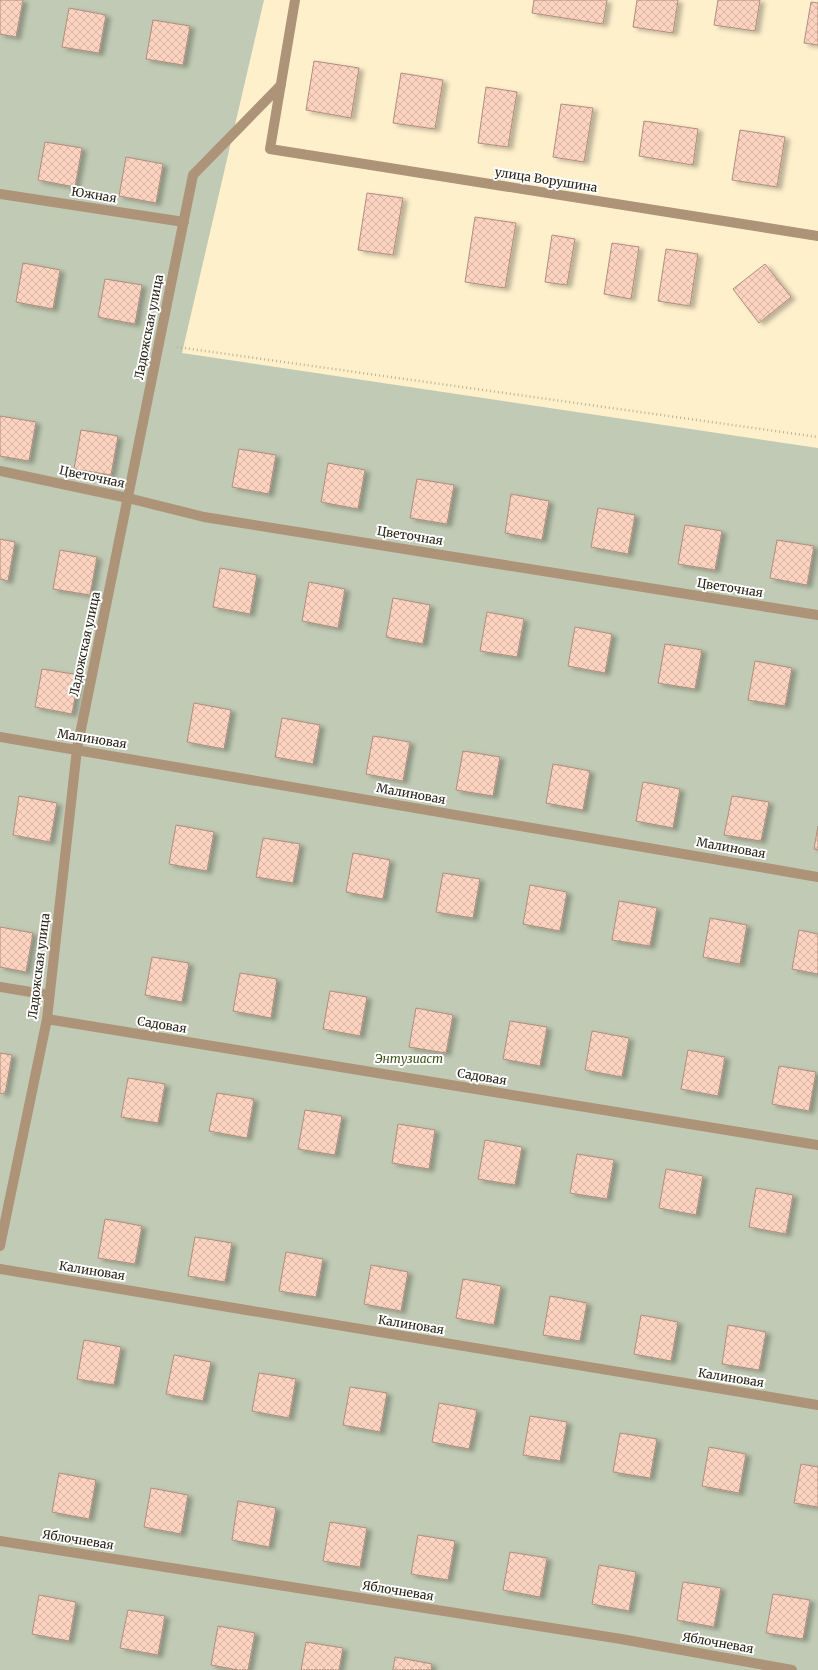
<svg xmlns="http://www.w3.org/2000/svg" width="818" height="1670" font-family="Merriweather,serif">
<defs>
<pattern id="building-cross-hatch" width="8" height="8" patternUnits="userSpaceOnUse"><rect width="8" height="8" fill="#fbd3c0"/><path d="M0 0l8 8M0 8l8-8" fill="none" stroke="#d7b5a4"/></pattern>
<filter id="shadow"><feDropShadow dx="4.5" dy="2.5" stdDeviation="2" flood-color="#0004"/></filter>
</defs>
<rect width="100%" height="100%" fill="#fff0cc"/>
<!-- garden -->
<path fill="#c1cab4" d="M0 0H264L182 353 818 448V1670H0Z"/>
<!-- building -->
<path fill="url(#building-cross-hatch)" stroke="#b08d7b" filter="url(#shadow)" d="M0 0H23L16 37 0 34Z
M534 0H607L603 24 532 13Z
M637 0H678L673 33 633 27Z
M718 0H760L755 31 714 25Z
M811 2 818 3V45L804 43Z
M69 8 106 15 99 53 62 47Z
M153 20 190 26 183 65 146 59Z
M314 61 359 68 351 118 306 110Z
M401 73 443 80 435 129 393 123Z
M486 87 517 92 508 147 478 143Z
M561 104 593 108 584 162 553 157Z
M644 121 698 129 693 165 639 156Z
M740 130 785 137 777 187 732 180Z
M45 142 82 148 75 187 38 180Z
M126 157 163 164 156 203 119 196Z
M367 193 403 198 393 255 358 250Z
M475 217 516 223 505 288 465 282Z
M552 235 575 239 567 285 545 282Z
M612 243 639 247 631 299 604 294Z
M666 249 698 254 690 306 658 301Z
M23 263 60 270 53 309 16 302Z
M765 264 791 297 759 323 733 289Z
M105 279 142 285 135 324 98 317Z
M0 416 36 422 29 461 0 456Z
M81 430 118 436 111 475 74 469Z
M239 449 276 455 269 494 232 487Z
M328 463 365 470 358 509 321 502Z
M417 479 454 485 447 524 410 518Z
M511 494 549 501 542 540 505 533Z
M598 508 635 515 628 554 591 547Z
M685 525 722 531 715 570 678 564Z
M0 539 15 542 8 581 0 579Z
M777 540 814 546 807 585 770 578Z
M60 550 97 557 90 595 53 589Z
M220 568 257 575 250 614 213 607Z
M309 582 345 589 338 628 302 621Z
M393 598 430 605 423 644 386 637Z
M487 612 524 619 517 657 480 651Z
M575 627 612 634 605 673 568 666Z
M665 644 702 650 695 689 658 683Z
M755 661 792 668 785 706 748 700Z
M42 669 79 675 72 714 35 707Z
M194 703 231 710 224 749 187 742Z
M282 718 320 725 313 764 275 757Z
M373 736 410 742 403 781 366 774Z
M463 751 500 757 493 796 456 790Z
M553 764 590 771 583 810 546 803Z
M643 782 680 789 673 828 636 821Z
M19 796 57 803 50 842 13 835Z
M732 796 769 802 761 841 724 835Z
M176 825 214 832 207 871 169 864Z
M818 826V850L814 849Z
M263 838 300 844 293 883 256 877Z
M353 853 390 860 383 899 346 892Z
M443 873 480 879 473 918 436 912Z
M530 885 567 892 560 931 523 924Z
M619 901 657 908 650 946 612 940Z
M710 918 747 925 740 964 703 957Z
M0 927 33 933 26 972 0 967Z
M799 930 818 934V974L792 969Z
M152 957 189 963 182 1002 145 995Z
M240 973 277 979 271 1018 233 1011Z
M330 991 367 997 360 1036 323 1029Z
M416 1008 453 1015 446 1053 409 1047Z
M510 1021 547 1027 540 1066 503 1059Z
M592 1031 629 1038 622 1077 585 1070Z
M688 1050 725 1057 718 1096 681 1089Z
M0 1053 12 1055 5 1094 0 1093Z
M779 1066 816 1072 809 1111 772 1104Z
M128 1078 165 1084 158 1123 121 1117Z
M217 1093 254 1099 247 1138 209 1131Z
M305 1110 342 1116 335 1155 298 1149Z
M398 1124 435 1130 429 1169 392 1163Z
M485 1140 522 1147 515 1185 478 1179Z
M577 1154 614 1160 607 1199 570 1193Z
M666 1169 703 1176 696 1215 659 1208Z
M756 1188 793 1195 786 1234 749 1227Z
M105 1219 142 1226 135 1264 98 1258Z
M195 1237 232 1243 225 1282 188 1276Z
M286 1252 323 1259 316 1297 279 1291Z
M371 1265 408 1272 401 1311 364 1304Z
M463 1279 501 1286 494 1325 456 1318Z
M550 1296 587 1303 580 1341 543 1335Z
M641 1315 678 1322 671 1361 634 1354Z
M728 1325 766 1332 759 1370 722 1364Z
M84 1340 121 1347 114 1385 77 1379Z
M174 1355 211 1362 203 1401 166 1394Z
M259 1373 296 1379 289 1418 252 1411Z
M350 1387 387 1393 380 1432 343 1425Z
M439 1403 477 1410 469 1449 432 1442Z
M530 1416 567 1422 560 1461 523 1455Z
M620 1433 657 1439 650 1478 613 1472Z
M709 1447 746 1454 739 1493 702 1486Z
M801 1464 818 1467V1507L794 1503Z
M59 1473 96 1480 89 1519 52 1512Z
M151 1488 188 1495 181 1534 144 1527Z
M238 1501 276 1508 269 1547 232 1540Z
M330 1522 367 1528 360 1567 323 1561Z
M418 1535 455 1541 448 1580 411 1574Z
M510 1552 547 1558 540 1597 503 1590Z
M599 1565 636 1572 629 1611 592 1604Z
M683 1582 721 1588 714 1627 677 1620Z
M773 1594 810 1600 803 1639 766 1633Z
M39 1595 76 1602 69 1641 32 1634Z
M128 1610 165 1616 158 1655 120 1648Z
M218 1626 255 1633 248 1670H238L211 1665Z
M306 1642 343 1648 339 1670H301Z
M395 1657 432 1664 431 1670H393Z"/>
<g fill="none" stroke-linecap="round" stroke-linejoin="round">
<!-- path -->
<path stroke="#bcb093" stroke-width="2.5" stroke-dasharray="1 3" stroke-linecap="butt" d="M177 347 818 437"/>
<!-- minor -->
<path stroke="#ad9377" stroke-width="10" d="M295 0 270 149 818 236
M0 194 184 222
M0 471 128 498 204 517 818 615
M0 737 818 877
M0 987 49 995
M47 1019 818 1145
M0 1246 47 1019 77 749 193 175 281 85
M0 1269 818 1405
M0 1541 621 1639 792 1670"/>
</g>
<g text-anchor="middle" stroke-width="4" stroke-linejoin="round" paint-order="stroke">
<!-- street labels -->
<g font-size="12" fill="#282315" stroke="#fff">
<text transform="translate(546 180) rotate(9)" y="4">улица Ворушина</text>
<text transform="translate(94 195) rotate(9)" y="4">Южная</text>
<text transform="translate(149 327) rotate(-79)" y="4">Ладожская улица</text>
<text transform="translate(92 477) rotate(12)" y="4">Цветочная</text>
<text transform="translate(410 536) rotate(9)" y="4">Цветочная</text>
<text transform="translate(730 588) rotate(9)" y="4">Цветочная</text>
<text transform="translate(85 644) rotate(-78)" y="4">Ладожская улица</text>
<text transform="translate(92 739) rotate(9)" y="4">Малиновая</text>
<text transform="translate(411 794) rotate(10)" y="4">Малиновая</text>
<text transform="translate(731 848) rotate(10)" y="4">Малиновая</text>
<text transform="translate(39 966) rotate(-83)" y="4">Ладожская улица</text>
<text transform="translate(162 1025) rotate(9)" y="4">Садовая</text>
<text transform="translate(482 1077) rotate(9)" y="4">Садовая</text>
<text transform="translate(92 1271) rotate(9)" y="4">Калиновая</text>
<text transform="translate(411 1325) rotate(9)" y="4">Калиновая</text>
<text transform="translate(731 1378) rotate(9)" y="4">Калиновая</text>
<text transform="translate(78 1540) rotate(9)" y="4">Яблочневая</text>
<text transform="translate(398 1591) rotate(9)" y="4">Яблочневая</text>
<text transform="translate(718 1643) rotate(10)" y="4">Яблочневая</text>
</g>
<!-- park labels -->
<g font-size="12" font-style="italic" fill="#3e5019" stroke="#fff">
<text x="409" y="1063">Энтузиаст</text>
</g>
</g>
</svg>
